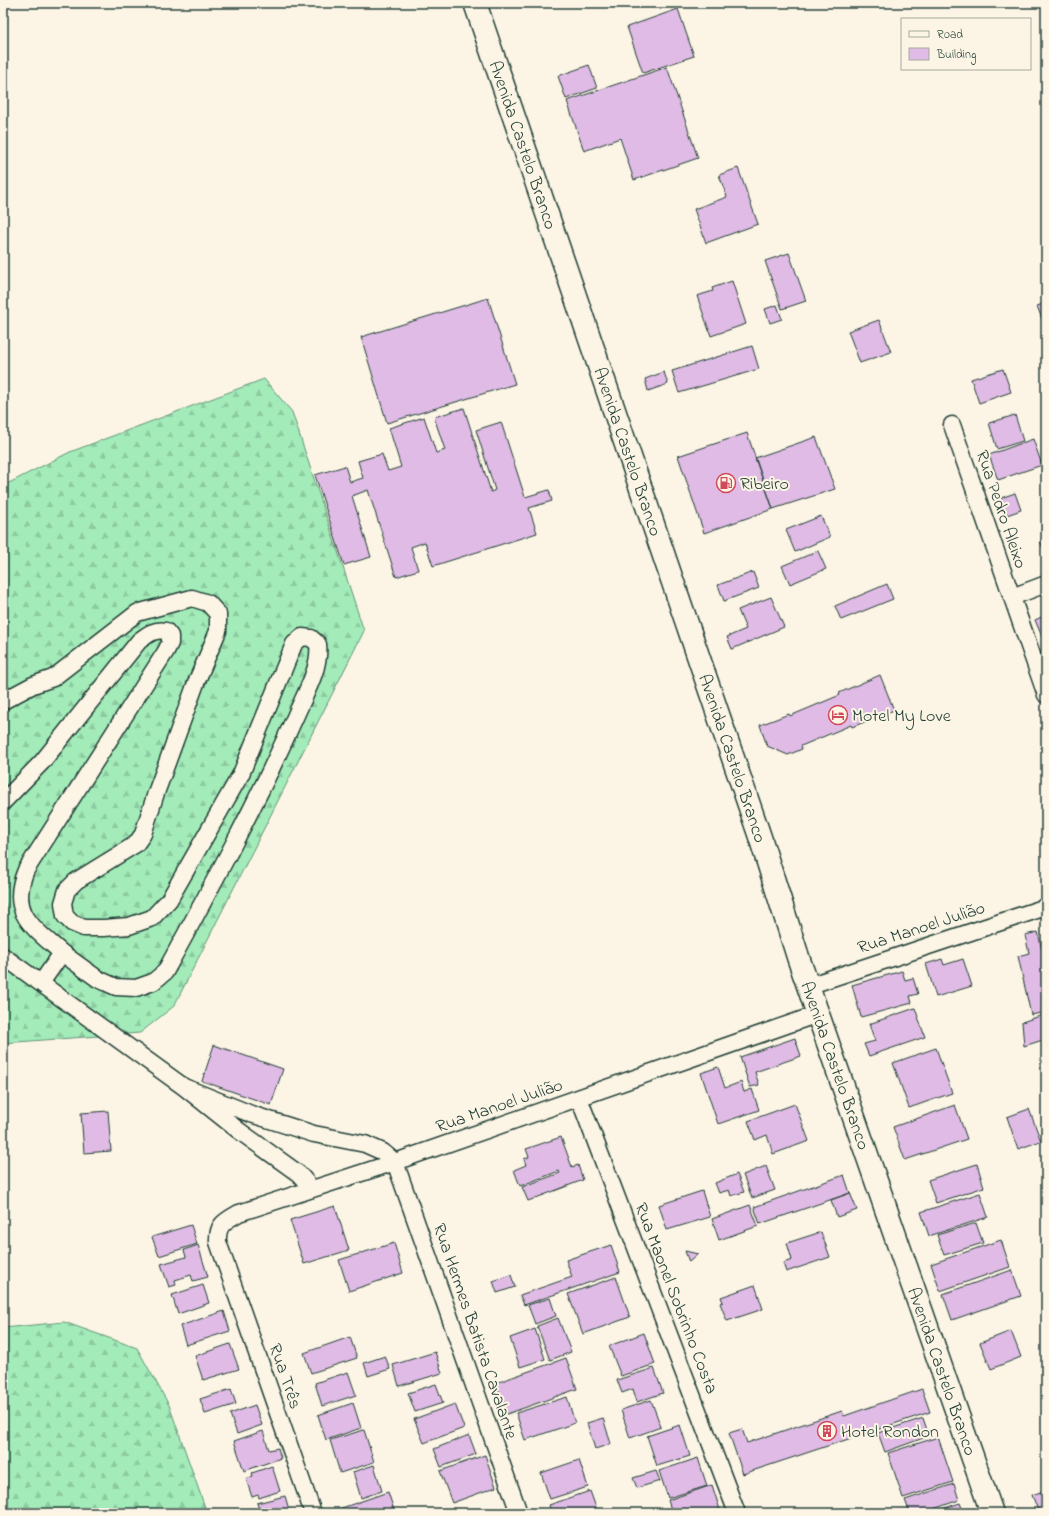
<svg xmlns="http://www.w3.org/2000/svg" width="1049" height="1516" font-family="'Indie Flower',sans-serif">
<defs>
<pattern id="forest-firs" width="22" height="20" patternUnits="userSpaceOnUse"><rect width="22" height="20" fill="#a3ebb9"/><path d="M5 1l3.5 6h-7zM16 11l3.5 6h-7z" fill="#8ccaa0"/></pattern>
</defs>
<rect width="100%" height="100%" fill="#fcf5e5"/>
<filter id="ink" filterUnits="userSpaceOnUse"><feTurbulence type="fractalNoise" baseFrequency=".025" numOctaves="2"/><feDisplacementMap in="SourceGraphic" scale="8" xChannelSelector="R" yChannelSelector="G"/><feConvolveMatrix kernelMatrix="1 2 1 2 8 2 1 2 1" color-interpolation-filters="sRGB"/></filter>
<g filter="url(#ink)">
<!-- forest -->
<path fill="url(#forest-firs)" stroke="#619476" d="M264 379 292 412 364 631 174 1006 140 1033 3 1043V486L70 452Z
M64 1322 137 1348 169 1405 207 1513H3V1328Z"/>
<!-- building -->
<path fill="#dfbbe5" stroke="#1f3d34" d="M678 9 694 56 643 73 627 27Z
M589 65 597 88 566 99 558 76Z
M667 67 698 158 634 180 620 138 584 151 567 101Z
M738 168 758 224 706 243 694 209 727 197 719 175Z
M789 253 806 301 782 309 765 261Z
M732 281 746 324 711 336 697 296 713 291 712 288Z
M488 298 515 384 387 423 361 337Z
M1046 303V329L1037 306Z
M777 305 782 319 770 323 765 309Z
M879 320 891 352 860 363 848 331Z
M752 346 759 369 679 393 672 371Z
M1003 369 1011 392 979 403 971 379Z
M664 372 668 384 648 391 645 379Z
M464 408 491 492 495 490 476 430 501 422 525 497 549 490 552 501 529 508 537 533 433 566 425 542 411 547 418 570 396 577 368 490 352 496 371 557 344 565 315 475 345 466 350 482 363 478 358 461 382 454 388 471 401 467 389 428 424 417 436 453 445 450 434 417Z
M1015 415 1023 441 997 449 989 423Z
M747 433 773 509 704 533 678 456Z
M816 437 835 489 773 509 755 458Z
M1033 439 1042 465 998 480 989 455Z
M1015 493 1021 510 1007 515 1001 498Z
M821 516 830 537 795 552 786 530Z
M1046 538V555L1040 541Z
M818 551 826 569 790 584 782 566Z
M753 572 759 588 724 601 718 585Z
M887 584 893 599 841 620 835 606Z
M771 597 784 627 732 649 727 637 746 629 738 610Z
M1046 615V646L1035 620Z
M880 675 894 710 852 727 851 725 801 746 802 749 788 755 767 746 760 725 789 714 790 716 840 695 839 693Z
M1038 932 1042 950 1046 949V1012L1031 1015 1018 956 1029 953 1025 935Z
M942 959 944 965 963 959 972 986 936 997 926 964Z
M902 971 905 980 913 978 918 994 910 996 912 1003 861 1017 852 985Z
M915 1008 925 1037 869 1056 864 1044 875 1041 869 1024Z
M1046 1014V1039L1024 1046 1022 1022Z
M795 1038 801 1056 755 1072 759 1085 750 1087 740 1057Z
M214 1045 283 1069 271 1105 202 1081Z
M936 1048 952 1093 909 1108 893 1063Z
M718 1067 725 1088 741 1082 744 1092 752 1089 759 1110 718 1124 701 1073Z
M795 1104 809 1141 773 1154 767 1135 755 1140 748 1121Z
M955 1105 967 1139 905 1160 893 1127Z
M1029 1109 1041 1141 1018 1149 1007 1117Z
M108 1111 111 1151 84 1153 81 1113Z
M561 1137 572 1167 578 1165 583 1180 528 1201 522 1187 560 1173 559 1171 520 1186 514 1170 526 1165 524 1159 529 1157 526 1149Z
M977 1164 984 1187 936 1203 928 1180Z
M766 1166 775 1190 752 1198 743 1175Z
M737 1174 744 1192 731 1196 729 1190 719 1193 715 1183Z
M844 1175 850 1193 760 1224 754 1207Z
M702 1191 710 1217 667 1230 659 1205Z
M850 1193 857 1210 837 1217 831 1200Z
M980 1193 988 1217 929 1236 921 1212Z
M750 1205 758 1226 719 1240 712 1219Z
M335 1206 349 1250 304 1264 290 1220Z
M976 1223 983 1243 944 1255 937 1235Z
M191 1225 197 1244 159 1256 152 1237Z
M821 1232 830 1257 786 1272 783 1263 792 1260 787 1243Z
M1001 1240 1010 1267 940 1291 931 1264Z
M394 1243 403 1273 349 1291 339 1260Z
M198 1245 208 1277 193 1281 191 1275 175 1280 176 1285 169 1287 161 1264 186 1257 184 1250Z
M611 1245 620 1272 524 1305 520 1295 572 1277 566 1260Z
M685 1251 698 1254 689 1262Z
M1012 1270 1021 1296 952 1320 943 1294Z
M511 1275 515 1287 497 1293 493 1281Z
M616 1277 630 1317 583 1334 568 1294Z
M203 1285 209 1303 178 1314 172 1295Z
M755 1285 763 1309 727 1321 720 1303 723 1302 721 1297Z
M550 1298 556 1316 535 1324 528 1305Z
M224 1311 230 1331 186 1345 180 1326Z
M558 1318 571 1352 550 1360 537 1326Z
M535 1329 545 1359 520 1367 510 1338Z
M1011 1331 1021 1357 991 1369 980 1343Z
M644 1333 655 1364 621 1376 609 1346Z
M350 1337 357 1358 311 1373 304 1353Z
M230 1344 239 1369 203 1380 195 1356Z
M435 1352 442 1373 399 1386 393 1365Z
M385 1356 390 1369 368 1376 364 1363Z
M566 1358 577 1389 507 1414 496 1383Z
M654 1368 663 1393 637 1402 633 1389 622 1393 617 1380Z
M348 1372 356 1395 322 1406 315 1383Z
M436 1384 443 1403 415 1412 408 1393Z
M231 1389 236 1404 205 1414 200 1399Z
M922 1389 930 1412 743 1474 729 1433 742 1429 747 1443 842 1411 844 1416Z
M567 1397 575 1423 525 1440 516 1413Z
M651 1400 661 1427 630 1438 621 1410Z
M353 1403 361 1428 326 1440 318 1415Z
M455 1404 464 1428 424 1443 414 1419Z
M255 1405 262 1425 237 1434 230 1414Z
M603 1418 611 1444 595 1449 587 1423Z
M923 1418 929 1436 885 1452 878 1433Z
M680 1425 690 1456 657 1466 647 1436Z
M364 1430 374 1462 340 1473 330 1440Z
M263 1431 269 1450 278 1448 281 1458 244 1471 234 1441Z
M469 1435 476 1454 441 1467 434 1449Z
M938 1437 953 1482 903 1498 888 1453Z
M485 1455 496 1487 452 1503 440 1471Z
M698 1458 707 1486 668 1498 659 1471Z
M579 1460 588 1487 550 1499 541 1473Z
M374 1465 382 1491 361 1498 353 1472Z
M272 1466 280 1491 259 1498 258 1495 252 1497 246 1479 253 1476 252 1473Z
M656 1471 660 1481 637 1488 633 1478Z
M954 1484 959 1500 922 1513H910L905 1500Z
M712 1485 721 1513H672L668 1500Z
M1046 1490V1513H1039L1032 1495Z
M590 1491 598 1513H552L549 1505Z
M388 1492 395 1513H330V1512Z
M285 1496 290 1513H260L257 1503Z
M960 1503 964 1513H930Z"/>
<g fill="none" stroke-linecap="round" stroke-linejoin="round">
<defs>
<path id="minor" d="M952 425 1046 695
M1012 597 1046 584
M3 701 33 685 53 678 137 613 192 598 208 603 218 614V631L196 683 156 793 143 834 136 844 76 881 67 890 63 903 65 916 72 923 84 928H104L129 926 152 918 169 900 241 774 294 644 302 637 311 638 318 644C321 667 305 694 296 715 257 803 211 888 165 972L153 982 136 988 116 987 98 979 62 953
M3 802 42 762 139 641C148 634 154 629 166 631L170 636V643L166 651 26 870C8 913 33 927 62 953L41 983
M3 956 184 1087 238 1130 299 1174 312 1189
M808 986 1046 907
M184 1087 251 1114 314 1134 365 1144 383 1152 395 1162 519 1513
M579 1098 737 1513
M313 1513 218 1242C217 1224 225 1221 239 1213L395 1162 818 1014"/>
<g id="trunk">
<path id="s1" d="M475 3 760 837 799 960 992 1513"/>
</g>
</defs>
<!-- minor casing -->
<use href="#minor" stroke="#1f3d34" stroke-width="19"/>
<!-- trunk casing -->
<use href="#trunk" stroke="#1f3d34" stroke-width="25"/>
<!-- minor -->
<use href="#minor" stroke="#fcf5e5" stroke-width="16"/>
<!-- trunk -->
<use href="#trunk" stroke="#fcf5e5" stroke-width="22"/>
</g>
</g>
<!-- icons -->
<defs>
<symbol id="fuel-ring" viewBox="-11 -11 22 22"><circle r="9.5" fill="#fcf5e5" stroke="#d1495b" stroke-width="1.5"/><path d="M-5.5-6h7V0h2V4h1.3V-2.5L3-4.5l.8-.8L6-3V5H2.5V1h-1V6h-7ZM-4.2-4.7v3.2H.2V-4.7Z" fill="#d1495b"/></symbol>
<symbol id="hotel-ring" viewBox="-11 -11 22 22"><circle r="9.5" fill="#fcf5e5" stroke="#d1495b" stroke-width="1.5"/><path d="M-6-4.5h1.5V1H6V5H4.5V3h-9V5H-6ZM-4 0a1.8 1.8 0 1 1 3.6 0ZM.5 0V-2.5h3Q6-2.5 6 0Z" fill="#d1495b"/></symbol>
<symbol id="building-ring" viewBox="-11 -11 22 22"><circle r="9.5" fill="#fcf5e5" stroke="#d1495b" stroke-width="1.5"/><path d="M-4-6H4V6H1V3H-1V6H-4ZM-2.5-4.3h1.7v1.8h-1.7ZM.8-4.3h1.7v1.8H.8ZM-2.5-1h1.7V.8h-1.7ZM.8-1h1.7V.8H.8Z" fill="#d1495b"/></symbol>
</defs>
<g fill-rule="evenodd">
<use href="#fuel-ring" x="715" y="472" width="22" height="22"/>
<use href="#hotel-ring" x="827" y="704" width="22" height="22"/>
<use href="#building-ring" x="816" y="1420" width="22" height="22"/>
</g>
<g text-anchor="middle" stroke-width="4" stroke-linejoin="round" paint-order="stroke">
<!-- street labels -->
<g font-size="18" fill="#1f3d34" stroke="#fcf5e5">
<text dy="6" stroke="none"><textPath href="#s1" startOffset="150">Avenida Castelo Branco</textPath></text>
<text dy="6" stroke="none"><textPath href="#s1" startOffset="474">Avenida Castelo Branco</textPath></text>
<text transform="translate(1002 509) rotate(71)" y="6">Rua Pedro Aleixo</text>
<text dy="6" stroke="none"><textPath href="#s1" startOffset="798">Avenida Castelo Branco</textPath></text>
<text transform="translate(921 927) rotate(-18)" y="6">Rua Manoel Julião</text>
<text dy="6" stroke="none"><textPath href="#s1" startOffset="1122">Avenida Castelo Branco</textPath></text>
<text transform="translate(499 1105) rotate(-19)" y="6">Rua Manoel Julião</text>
<text transform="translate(677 1298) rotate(69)" y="6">Rua Maonel Sobrinho Costa</text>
<text transform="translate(476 1331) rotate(71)" y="6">Rua Hermes Batista Cavalante</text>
<text dy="6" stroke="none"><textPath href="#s1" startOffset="1446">Avenida Castelo Branco</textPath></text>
<text transform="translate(286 1376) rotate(71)" y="6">Rua Três</text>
</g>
<!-- poi labels -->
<g font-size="18" fill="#1f3d34" stroke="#fcf5e5" text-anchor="start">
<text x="740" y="489">Ribeiro</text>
<text x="852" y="721">Motel My Love</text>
<text x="841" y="1437">Hotel Rondon</text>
</g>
</g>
<!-- margin -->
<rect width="1049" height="1516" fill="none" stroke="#fcf5e5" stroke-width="16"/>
<rect x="8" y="8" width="1033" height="1500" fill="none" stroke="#1f3d34" stroke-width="1.5" filter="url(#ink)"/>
<!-- legend -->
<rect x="901" y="18" width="130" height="52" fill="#fcf5e5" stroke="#a4ab9e"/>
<rect x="909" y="31" width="20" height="6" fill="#fcf5e5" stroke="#a4ab9e"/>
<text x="937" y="38" font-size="12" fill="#1f3d34">Road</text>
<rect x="909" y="48" width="20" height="12" fill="#dfbbe5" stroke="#a4ab9e"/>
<text x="937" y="58" font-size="12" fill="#1f3d34">Building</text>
</svg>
